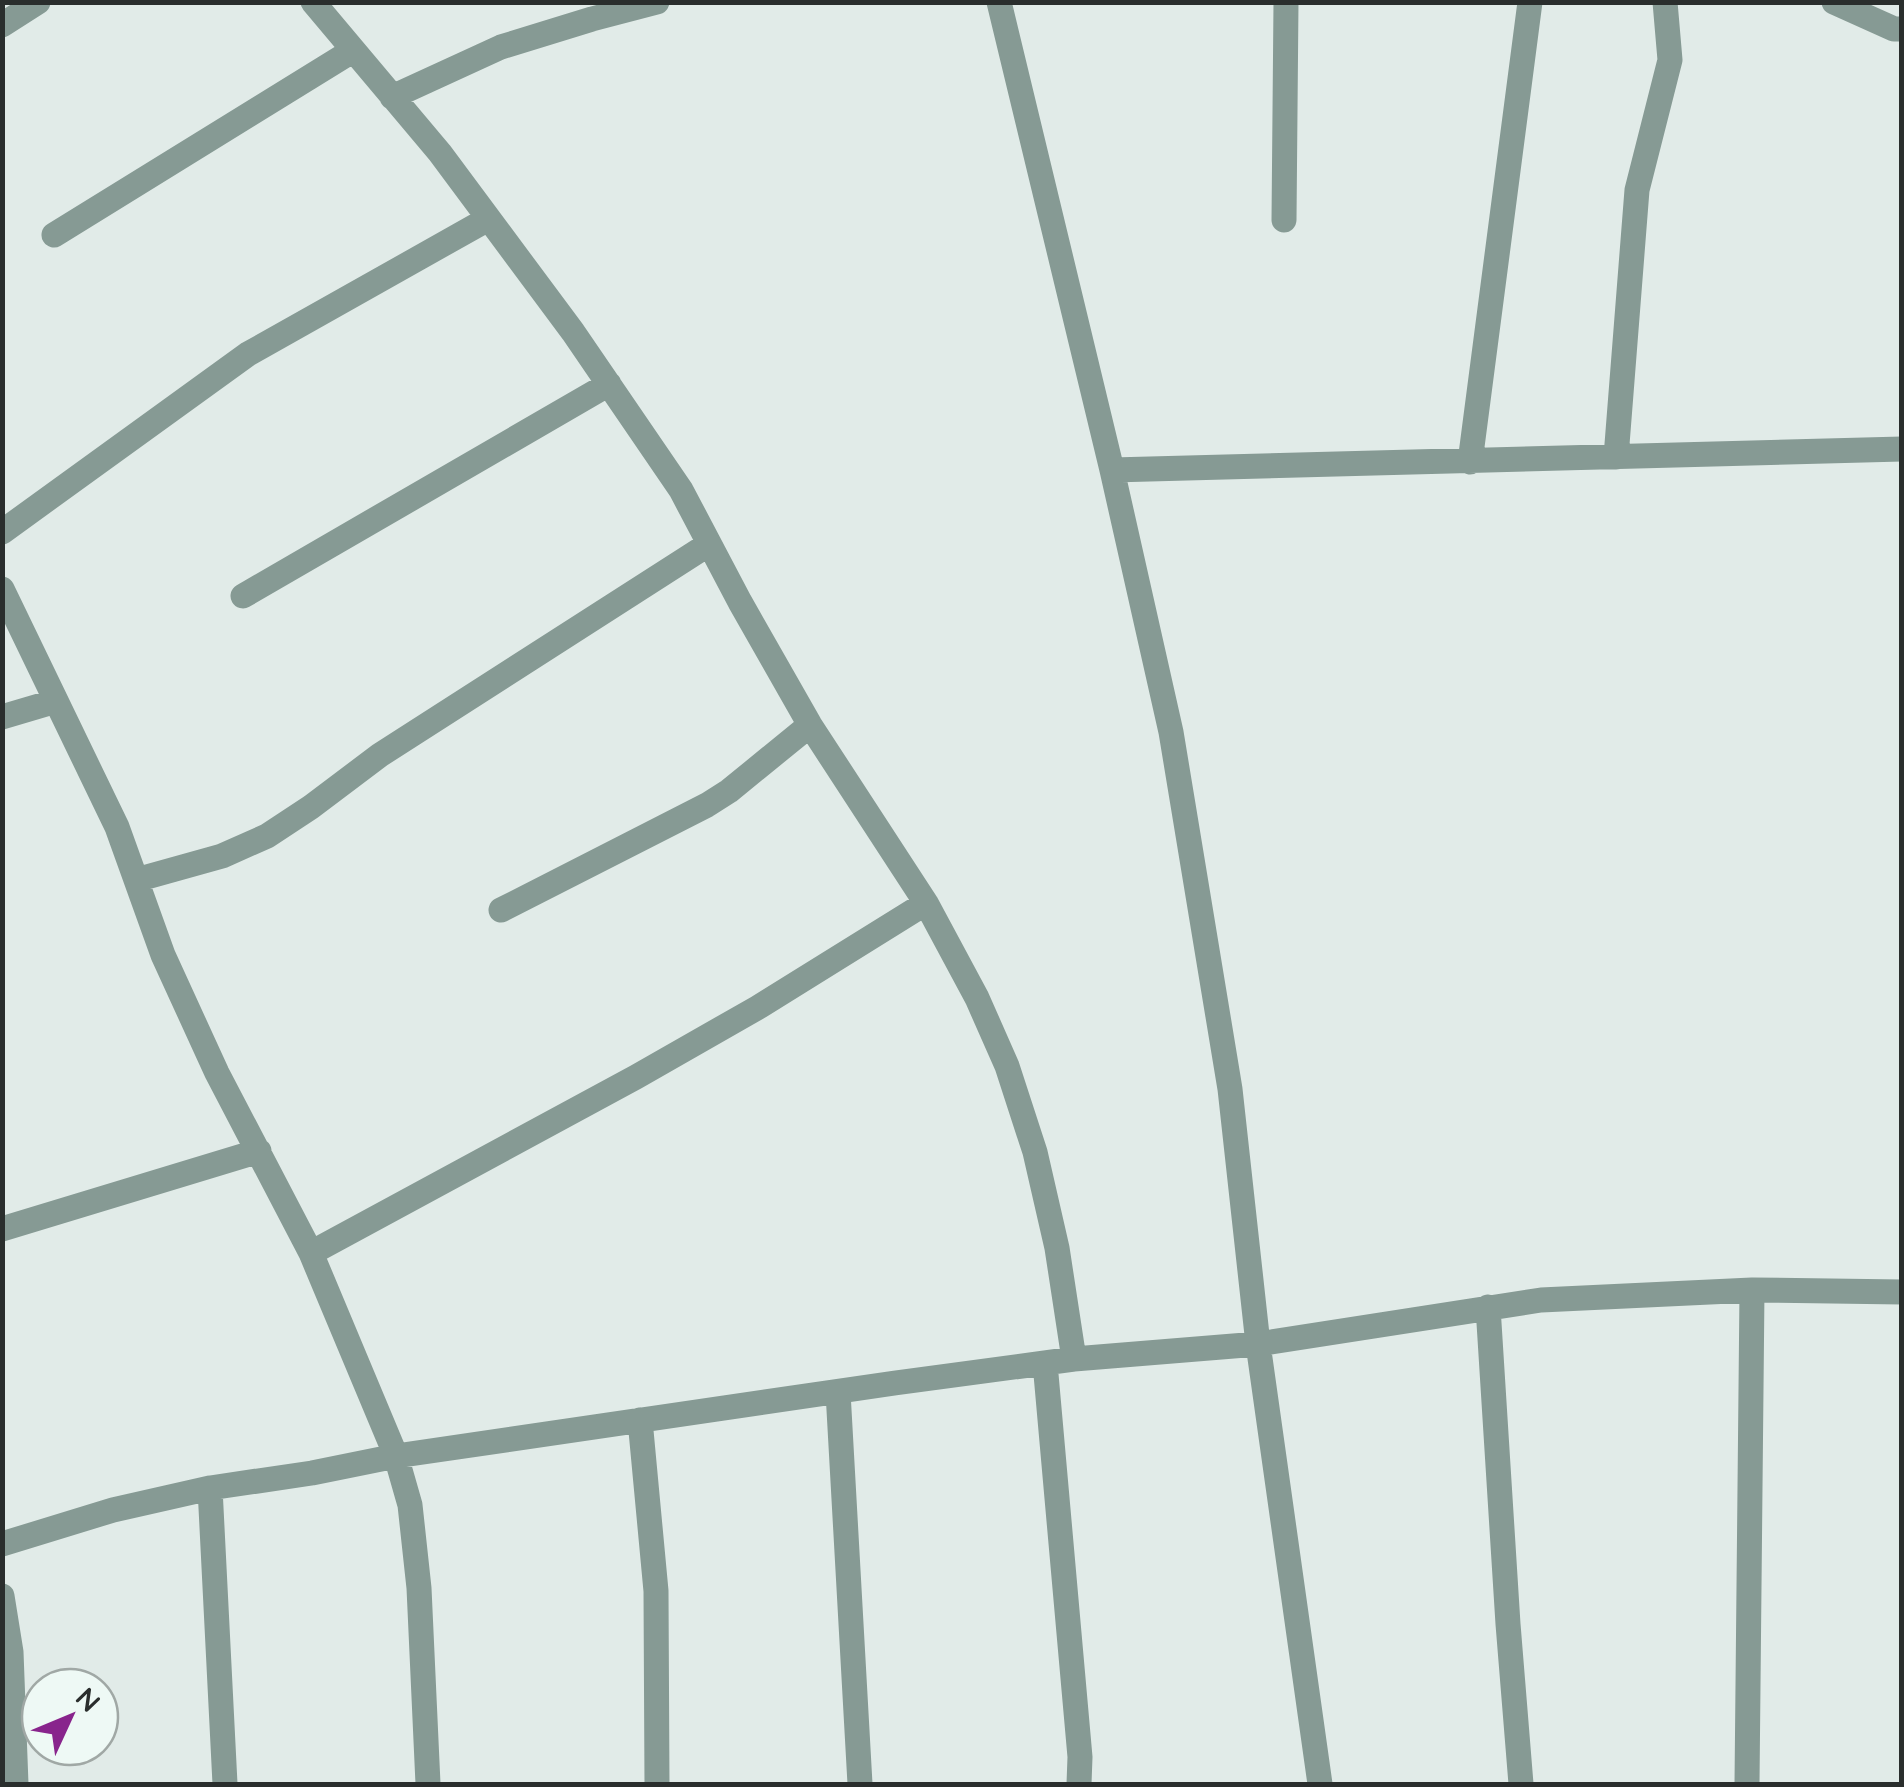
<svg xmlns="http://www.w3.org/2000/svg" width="1904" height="1787" font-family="Quicksand,sans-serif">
<rect width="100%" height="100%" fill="#e1ebe8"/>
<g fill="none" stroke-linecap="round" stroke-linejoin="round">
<!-- minor -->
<path stroke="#869a94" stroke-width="25" d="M313 2 440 153 573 332 681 490 740 602 810 725 926 903 977 998 1007 1066 1035 1152 1057 1248 1074 1359
M999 2 1112 470 1171 732 1230 1089 1258 1344 1320 1784
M1834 2 1894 29H1902
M2 25 38 2
M392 97 501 47 592 19 657 2
M1284 220 1286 2
M54 235 352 51
M1616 457 1637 190 1670 60 1665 2
M1470 462 1530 2
M1112 470 1902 449
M2 532 248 354 488 219
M2 589 117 827 163 955 217 1073 311 1253 396 1456 410 1505 419 1588 428 1784
M243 596 609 384
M2 717 56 701
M136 880 222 856 267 836 311 807 380 755 709 544
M501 910 707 805 729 791 810 725
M2 1229 259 1151
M311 1253 636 1077 757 1008 926 903
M1488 1307 1508 1624 1521 1784
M1045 1363 1080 1757 1079 1784
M838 1392 860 1784
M640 1420 656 1591 657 1784
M210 1488 225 1784
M2 1544 113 1510 210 1488 312 1473 396 1456 895 1383 1074 1359 1258 1344 1541 1300 1752 1290 1902 1292
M2 1596 11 1652 16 1784
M1747 1784 1752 1290"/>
</g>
<!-- border -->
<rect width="1904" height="1787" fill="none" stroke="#2a2e2d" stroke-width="10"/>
<!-- north arrow -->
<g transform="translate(70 1717) rotate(46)"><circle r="48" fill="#eef9f5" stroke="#a0a8a5" stroke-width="2.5"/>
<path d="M0-8L18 38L0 25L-18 38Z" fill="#88248c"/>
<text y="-15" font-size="28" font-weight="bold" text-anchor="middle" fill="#2a2e2d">N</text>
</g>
</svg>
